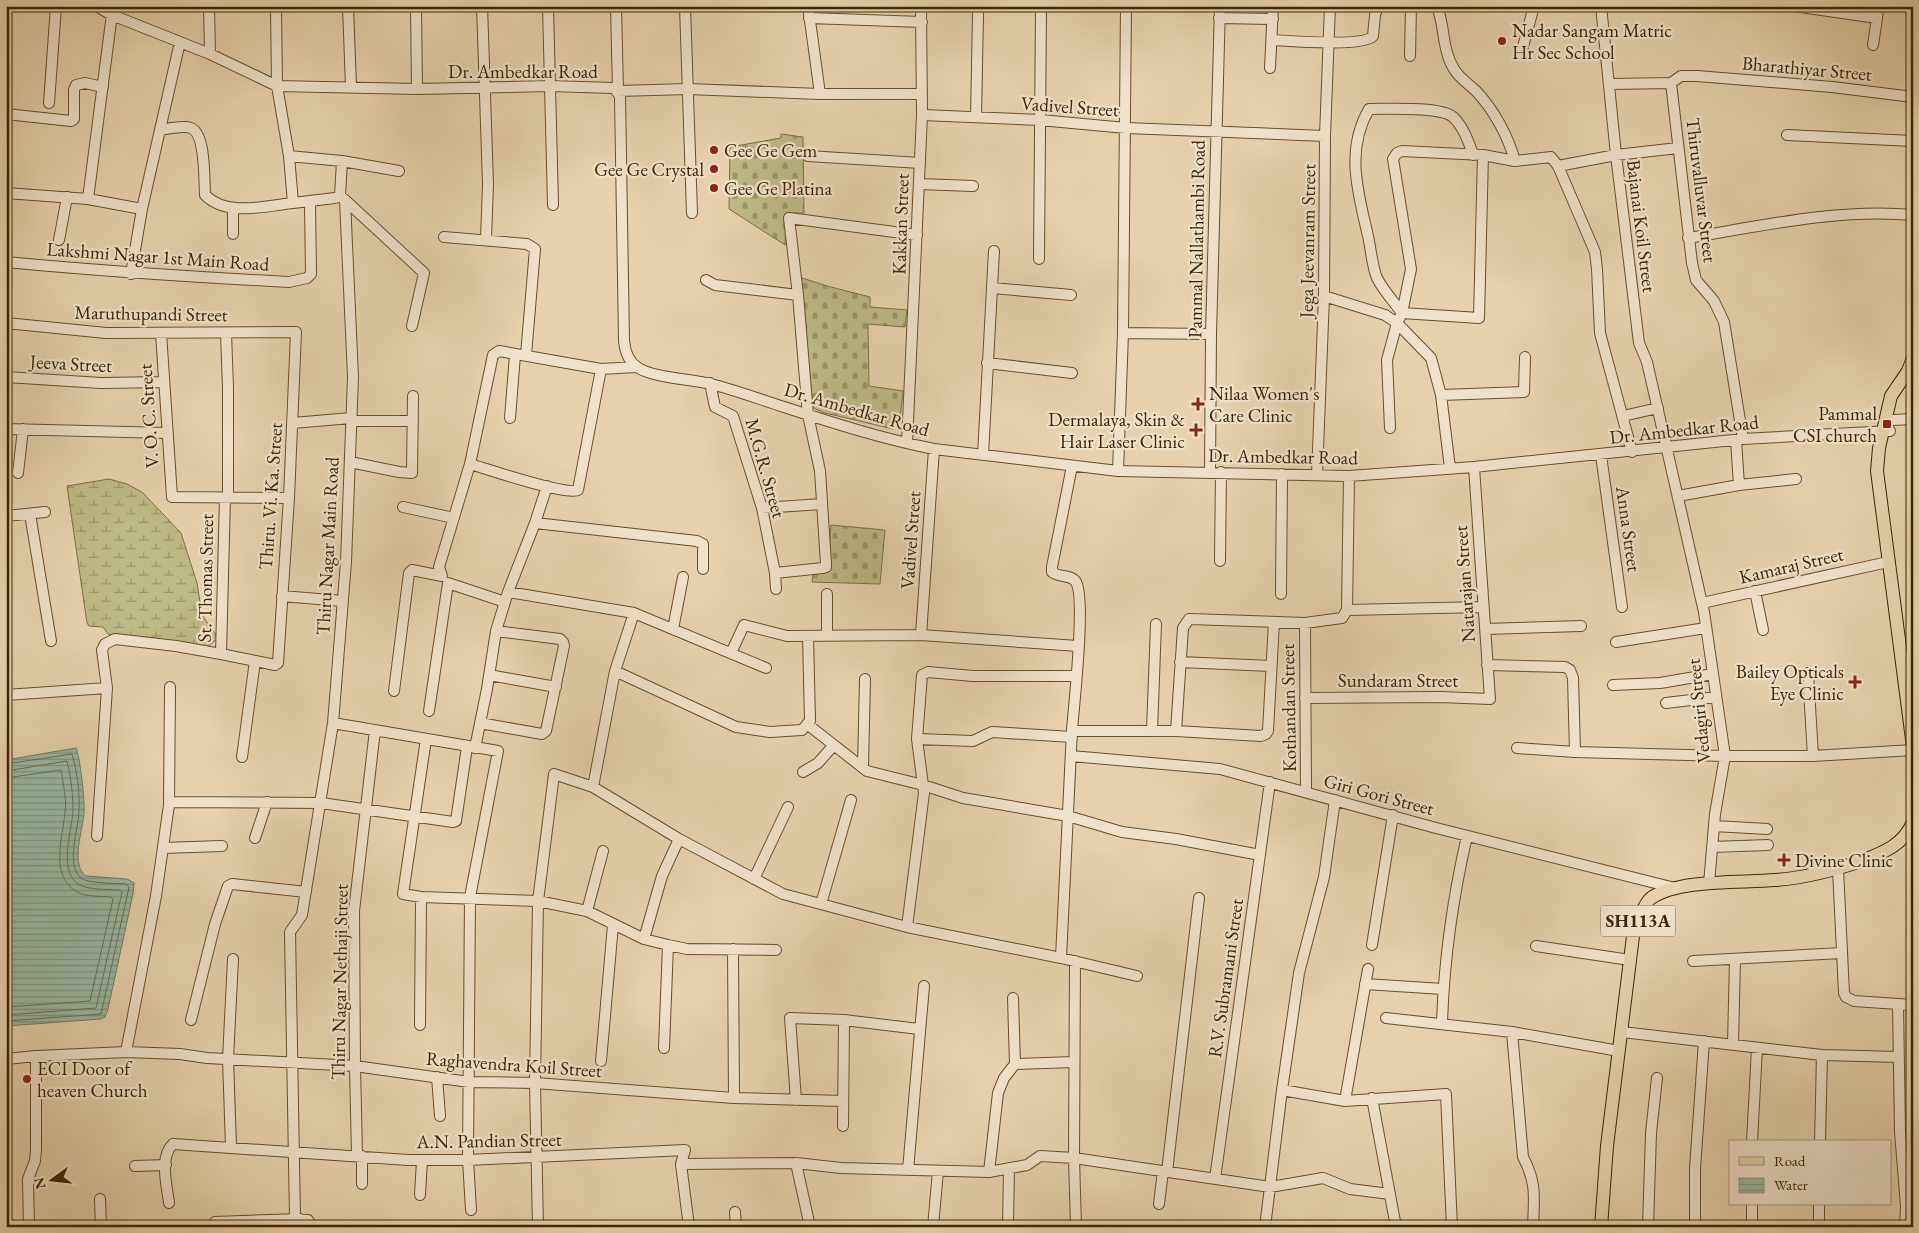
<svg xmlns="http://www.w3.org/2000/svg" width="1919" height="1233" font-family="'EB Garamond',serif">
<defs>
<pattern id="wetland-marsh" width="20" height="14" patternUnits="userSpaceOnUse" patternTransform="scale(1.25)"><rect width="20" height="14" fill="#bcba85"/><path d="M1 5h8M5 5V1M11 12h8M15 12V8" fill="none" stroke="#9a976b"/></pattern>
<pattern id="cemetery-stones" width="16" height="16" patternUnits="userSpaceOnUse" patternTransform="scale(1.25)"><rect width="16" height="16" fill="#bcba85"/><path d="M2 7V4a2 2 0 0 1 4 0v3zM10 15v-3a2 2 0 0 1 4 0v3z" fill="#9a976b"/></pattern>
<pattern id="water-rules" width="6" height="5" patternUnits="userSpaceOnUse" patternTransform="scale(1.25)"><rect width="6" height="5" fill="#98b8a4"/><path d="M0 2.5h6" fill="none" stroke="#7d9583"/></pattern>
</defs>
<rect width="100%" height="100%" fill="#e7d2ad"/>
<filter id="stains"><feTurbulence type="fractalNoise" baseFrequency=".004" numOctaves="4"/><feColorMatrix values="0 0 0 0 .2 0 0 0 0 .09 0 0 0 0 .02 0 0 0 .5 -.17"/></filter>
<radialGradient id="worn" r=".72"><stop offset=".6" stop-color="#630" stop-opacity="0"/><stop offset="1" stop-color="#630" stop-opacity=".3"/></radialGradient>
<!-- wetland -->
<path fill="url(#wetland-marsh)" stroke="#7c7044" d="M109 479 127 484 142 492 181 533 197 583 202 615 216 635V640L207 647 147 637 116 636 108 634 103 627 89 626 87 623 67 486Z"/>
<!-- cemetery -->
<path fill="url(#cemetery-stones)" stroke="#7c7044" d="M781 134 803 137 804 213H786L785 245 729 209 730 147 781 138Z
M799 277 827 286 870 297V307L907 310 905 327 868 324 869 386 903 391 899 427 893 429 825 413 815 409 813 406Z
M831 525 885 530 880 584 812 582 813 573 827 571Z"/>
<!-- water -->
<path fill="url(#water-rules)" stroke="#737e63" d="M76 748C80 756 85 801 84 813 83 829 70 865 86 876L127 879 134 883 133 894 108 1009 105 1017 101 1019 6 1026V760Z"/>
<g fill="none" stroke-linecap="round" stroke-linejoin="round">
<!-- shore -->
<path stroke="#6a6f53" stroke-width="1" d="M6 764 72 754C77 771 80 793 79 811 79 827 65 865 81 878 89 884 115 883 126 884L129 887 101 1014 6 1021
M6 771 67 761C71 776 73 796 73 811 72 831 56 875 82 886 93 890 109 889 120 890L122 892 96 1008 6 1015
M6 778 61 770C63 783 67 800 65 812 63 837 49 876 77 892 86 897 100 896 111 897L113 899 90 1001 6 1007"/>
<defs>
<path id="minor" d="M96 6 112 15 210 54 277 86 417 89 549 86 614 88 620 96 624 341C625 351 628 361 637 367 652 378 692 379 711 384 735 390 759 399 784 407 833 423 883 439 934 449L1118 471 1349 476 1474 467 1743 439 1890 431
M209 6 210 54
M276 6 277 86 289 156 293 203 335 198 340 196 345 200 353 377 346 562 333 723 302 915 290 932 295 1219 308 1220 312 1227
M348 6 351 87
M416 6 417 89
M482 6 488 184 486 239
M548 6 553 205
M616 6 618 91 688 89 820 94H922
M685 6 692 213
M808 6 820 94
M1437 6C1445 27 1442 50 1454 69 1459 78 1469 84 1476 91 1494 110 1508 136 1515 161
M1601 6 1616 155 1639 343 1647 362 1704 612 1725 756 1715 814 1709 884
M1794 6 1877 18 1878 6
M809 18 922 22
M1219 18 1273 19
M1272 40C1289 41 1364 47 1373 36L1375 15 1378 6
M1873 45 1877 18
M1521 54 1534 6
M1410 56 1411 6
M1270 68 1273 6
M1609 84 1671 83
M49 103 56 6
M6 114 71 121 74 119V90L76 85 85 83 103 87
M922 115 1040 120 1126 128 1325 136
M976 117 978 14
M160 130C168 129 183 125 191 128 206 134 204 180 205 195 227 217 264 206 293 203
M1787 135 1913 141
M289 156 342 161 399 171
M808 156 920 163
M1558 166 1616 155 1678 148
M919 184 973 186
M6 193 88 199 142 209
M340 196 342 161
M88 199 113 6
M345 200 424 273 412 326
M233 234V208
M444 237 527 244 535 249 526 355
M1688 238C1761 226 1839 208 1913 215
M59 240 67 197
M1039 259 1041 6
M6 262C100 271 194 277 289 282L307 278 311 274 310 202
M131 274 142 209 180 42
M706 280 715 285 798 295
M992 288 1071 295
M1324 296 1385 315 1397 323 1431 358 1441 395 1450 468
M1402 313C1394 302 1383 290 1377 278 1372 266 1371 249 1368 236 1358 192 1345 151 1369 109 1387 109 1441 106 1453 117 1463 126 1469 142 1473 155
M1402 313 1479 318 1483 155
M6 323 106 333 296 332 289 498 278 663 275 665 221 654 225 497
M161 333 172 497 289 498
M226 333 228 388V497
M1123 333 1211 334
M987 363 1072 373
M6 377 101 383 164 382
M710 383 715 407 733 416 762 508 775 573 776 589
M1441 395 1524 392 1525 357
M1623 416 1658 408
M510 418 515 355
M1893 420 1913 419
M351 421H413
M293 423 351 418
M1390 428 1387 360 1397 323 1402 313 1411 269 1393 159 1397 153 1402 151 1483 155 1515 161 1551 157 1558 166 1595 252 1597 269 1600 333 1632 452
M6 429 167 433
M1743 439 1724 322 1714 301 1696 280 1692 263 1671 83 1681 76H1697L1832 87 1913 97
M1736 440 1739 485
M907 443 922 115 921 6
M983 455 994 251
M1601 455 1622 607
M350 462 399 472 412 473 413 396
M470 464C487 469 566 496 578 490L601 369
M1118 471 1123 333 1126 6
M1210 472 1211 334 1220 6
M18 473 23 429
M1317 475 1324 296 1325 136 1330 6
M1678 496 1739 485 1796 479
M403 507 454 518
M762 508 822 504
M30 514 51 641
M6 516 45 512
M535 523 697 541 703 544V569
M1220 561 1221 472
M775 573 823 568 826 567V564L820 471 808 415 798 295 789 218 917 235
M1755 591 1763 630
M508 592 634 613 766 668
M1281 594 1282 474
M282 596 342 601
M1702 603 1888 562
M1347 610 1483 607
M1347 610 1349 476
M1305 623 1306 792
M673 629 683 577
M1485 629 1581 626
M827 635V594
M921 635 934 449
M1616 642 1706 628
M731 653 744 625 787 636 921 635 1078 646
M1180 662 1271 666
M1487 665 1565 667 1570 670 1573 678 1575 752
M615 671 736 727 770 732 802 730 810 721 808 636
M1808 673 1813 756
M489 675 556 687
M1613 685 1660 683 1713 674
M394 691 409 573 412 570 442 576 439 567 470 464 493 355 499 351 601 369 636 367
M6 695 107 688
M1305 698 1440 697 1490 699 1474 467
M1666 703 1716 697
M429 711 448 583 505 602
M333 723 498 751 470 897 468 1160 471 1210
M480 723 542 734 546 731 564 646 563 642 560 639 496 631
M807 724 867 771 923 785 963 798 1068 816 1122 832 1176 839 1260 855
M1072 731H1176L1261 736 1266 734 1268 731 1274 622
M1152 731 1156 624
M1176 731 1183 628 1189 619 1305 623 1342 618 1347 610
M426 739 403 894 421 897 538 901 587 911 644 939 668 945 687 949 776 950
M917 739 973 741 992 732 1072 737
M475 748 487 689 496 631 508 592 535 523 547 486
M1517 748 1575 752 1725 756H1813L1913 750
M1071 756 1220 769 1436 828 1675 888
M242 757 255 661
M863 767 865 679
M803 772 818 763 833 746
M593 787 679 839 783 894 907 927 1061 958 1137 976
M169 802 321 803 453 822 456 821 467 747
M1714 826 1767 829
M97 836 107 688 102 650 105 644 115 639 176 646 221 654
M255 838 267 802
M1712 847 1768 845
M163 848 222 846
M1838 869 1844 993 1846 997 1854 1001 1913 1005
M754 879 788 807
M821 904 851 800
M587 911 603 851
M907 927 924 793 917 739 922 675 928 672 973 676H1076
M644 939 662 876 679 839
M1372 945 1393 815
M1536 946 1630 960
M733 949 734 1098
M1061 958C1065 882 1069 806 1072 730 1074 704 1086 599 1076 582 1071 574 1059 578 1052 572V567L1072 466
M1075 961 1074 1158 1076 1227
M1693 961 1841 953
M1365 984 1443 989
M1898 1004 1900 1132 1906 1206 1905 1227
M1386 1018 1512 1032 1619 1051
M191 1020 215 924 228 886 232 884 306 892
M1442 1023C1444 960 1453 897 1467 836
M420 1025 421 897
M1512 1032 1523 1157C1537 1183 1534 1198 1533 1227
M1622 1032 1822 1055 1899 1057
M1733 1044 1735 959
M664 1048 668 945
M126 1052 156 896 169 805 170 687
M36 1056 126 1052 180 1054 207 1058 355 1066 469 1082 535 1083 734 1098 843 1101
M6 1059 36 1056V1149L35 1161 28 1179 29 1227
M601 1061 613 925
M1015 1064 1074 1062
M437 1077 440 1116
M1282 1090 1345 1101 1446 1094 1452 1227
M1372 1098 1396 1227
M796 1100 790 1018 844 1020 919 1029
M1345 1101 1368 969
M843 1126 844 1020
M1752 1142 1757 1048
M1820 1142 1822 1055
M231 1147 228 1059 233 959
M357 1155 355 1066 354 911 375 730
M362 1156V1184
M796 1163 810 1227
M681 1164 796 1163 841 1168 989 1172 1027 1165 1040 1156 1074 1158 1270 1187 1323 1178 1350 1189 1390 1194
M135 1166 166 1165
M908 1170 924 986
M989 1172 998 1093 1004 1078 1015 1064 1013 998
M1167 1172 1199 898
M1215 1179 1270 782
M420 1195 422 1160
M100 1199 101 1227
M169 1203C167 1186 159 1157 173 1144L408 1160H468L685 1150 681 1164 689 1227
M1159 1204 1163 1171
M735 1212 736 1227
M216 1227 215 1222 300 1219
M538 1227 535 1083 538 901 554 774 593 787 615 671 634 613
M933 1227 938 1171
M1008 1227 1009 1168
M1265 1227 1282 1090 1299 973 1324 877 1335 800
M1648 1227 1651 1133 1657 1078
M1695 1227V1169L1704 1041
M1752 1227V1204
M1819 1227V1204"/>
<path id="major" d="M1913 358 1908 371 1891 396 1879 448 1877 471 1913 747
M1601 1227 1607 1146 1634 928C1638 921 1645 902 1651 898 1678 879 1741 883 1775 880 1805 878 1835 870 1864 860 1885 852 1904 844 1913 822"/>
</defs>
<!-- minor casing -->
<use href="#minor" stroke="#67512d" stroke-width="12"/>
<!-- major casing -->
<use href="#major" stroke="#3c2602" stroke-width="14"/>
<!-- minor -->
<use href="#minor" stroke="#efe2ca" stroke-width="10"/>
<!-- major -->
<use href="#major" stroke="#e7d2ad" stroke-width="12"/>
</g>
<!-- markers -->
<g fill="#8f2418" stroke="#efe2ca" stroke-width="2">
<circle cx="1502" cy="41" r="5"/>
<circle cx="714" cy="150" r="5"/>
<circle cx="714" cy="169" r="5"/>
<circle cx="714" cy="188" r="5"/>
<path d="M1195.5 396.5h5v5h5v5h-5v5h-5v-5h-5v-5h5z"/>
<rect x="1882" y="419" width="10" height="10" rx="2.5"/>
<path d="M1193.5 422.5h5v5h5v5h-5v5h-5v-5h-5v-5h5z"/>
<path d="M1852.5 674.5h5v5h5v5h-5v5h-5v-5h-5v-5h5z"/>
<path d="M1781.5 852.5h5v5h5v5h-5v5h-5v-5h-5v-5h5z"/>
<circle cx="27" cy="1079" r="5"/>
</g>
<g text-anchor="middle" stroke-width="4.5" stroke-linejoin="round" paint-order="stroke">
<!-- shield labels -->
<rect fill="#efe2ca" stroke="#725e3e" stroke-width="1" x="1600.5" y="905.5" width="75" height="31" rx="4"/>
<g font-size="18" font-weight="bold" fill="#3c2602">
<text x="1638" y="927">SH113A</text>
</g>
<!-- poi labels -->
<g font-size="19" fill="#3c2602" stroke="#efe2ca" text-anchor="start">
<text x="1512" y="37">Nadar Sangam Matric<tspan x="1512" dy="22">Hr Sec School</tspan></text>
<text x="724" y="157">Gee Ge Gem</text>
<text x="704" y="176" text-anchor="end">Gee Ge Crystal</text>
<text x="724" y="195">Gee Ge Platina</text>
<text x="1209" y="400">Nilaa Women's<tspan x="1209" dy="22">Care Clinic</tspan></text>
<text x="1877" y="420" text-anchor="end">Pammal<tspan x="1877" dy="22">CSI church</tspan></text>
<text x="1185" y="426" text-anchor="end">Dermalaya, Skin &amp;<tspan x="1185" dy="22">Hair Laser Clinic</tspan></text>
<text x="1844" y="678" text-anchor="end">Bailey Opticals<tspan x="1844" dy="22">Eye Clinic</tspan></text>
<text x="1795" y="867">Divine Clinic</text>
<text x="37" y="1075">ECI Door of<tspan x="37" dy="22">heaven Church</tspan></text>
</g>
<!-- street labels -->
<g font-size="19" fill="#3c2602" stroke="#efe2ca">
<text transform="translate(1807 68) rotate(5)" y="7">Bharathiyar Street</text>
<text x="523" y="78">Dr. Ambedkar Road</text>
<text transform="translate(1070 106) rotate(4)" y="7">Vadivel Street</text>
<text transform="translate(1702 190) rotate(83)" y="7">Thiruvalluvar Street</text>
<text transform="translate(900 224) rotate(-88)" y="7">Kakkan Street</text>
<text transform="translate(1642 226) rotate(83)" y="7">Bajanai Koil Street</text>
<text transform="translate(1196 239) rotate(-89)" y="7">Pammal Nallathambi Road</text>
<text transform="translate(1307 241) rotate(-89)" y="7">Jega Jeevanram Street</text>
<text transform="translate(158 256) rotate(4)" y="7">Lakshmi Nagar 1st Main Road</text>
<text transform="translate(151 313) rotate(1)" y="7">Maruthupandi Street</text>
<text transform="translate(71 363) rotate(3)" y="7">Jeeva Street</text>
<text transform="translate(857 409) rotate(16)" y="7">Dr. Ambedkar Road</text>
<text transform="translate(148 416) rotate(-94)" y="7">V. O. C. Street</text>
<text transform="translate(1684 429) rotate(-6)" y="7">Dr. Ambedkar Road</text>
<text transform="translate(1283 456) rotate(1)" y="7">Dr. Ambedkar Road</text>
<text transform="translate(766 468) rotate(74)" y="7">M.G.R. Street</text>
<text transform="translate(270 496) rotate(-86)" y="7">Thiru. Vi. Ka. Street</text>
<text transform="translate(1629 529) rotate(82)" y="7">Anna Street</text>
<text transform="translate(910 540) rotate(-86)" y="7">Vadivel Street</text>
<text transform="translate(327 546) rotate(-87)" y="7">Thiru Nagar Main Road</text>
<text transform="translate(1791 565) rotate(-13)" y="7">Kamaraj Street</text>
<text transform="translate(205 578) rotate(-89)" y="7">St. Thomas Street</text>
<text transform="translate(1464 584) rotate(-94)" y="7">Natarajan Street</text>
<text x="1398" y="687">Sundaram Street</text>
<text transform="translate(1288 708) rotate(-91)" y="7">Kothandan Street</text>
<text transform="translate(1698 711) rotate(-96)" y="7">Vedagiri Street</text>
<text transform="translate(1379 794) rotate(15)" y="7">Giri Gori Street</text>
<text transform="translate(1225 978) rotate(-82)" y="7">R.V. Subramani Street</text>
<text transform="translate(339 982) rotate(-89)" y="7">Thiru Nagar Nethaji Street</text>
<text transform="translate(514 1064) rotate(4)" y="7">Raghavendra Koil Street</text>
<text transform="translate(489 1140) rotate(-1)" y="7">A.N. Pandian Street</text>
</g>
</g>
<!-- margin -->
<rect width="1919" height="1233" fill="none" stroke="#e7d2ad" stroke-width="25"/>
<rect x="8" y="8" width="1904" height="1218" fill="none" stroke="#3c2602" stroke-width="2.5"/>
<rect x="12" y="12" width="1894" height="1208" fill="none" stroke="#3c2602"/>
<!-- legend -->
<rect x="1729" y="1140" width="162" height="65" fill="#efe2ca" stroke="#a7977a"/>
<rect x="1739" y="1157" width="25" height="8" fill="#e7d2ad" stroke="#a7977a"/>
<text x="1774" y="1166" font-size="15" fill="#3c2602">Road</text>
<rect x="1739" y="1178" width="25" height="15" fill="url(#water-rules)" stroke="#a7977a"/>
<text x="1774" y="1190" font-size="15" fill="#3c2602">Water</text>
<!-- north arrow -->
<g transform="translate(52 1180) rotate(255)" stroke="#efe2ca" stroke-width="4" paint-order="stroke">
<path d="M0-4L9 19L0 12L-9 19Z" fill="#3c2602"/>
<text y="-8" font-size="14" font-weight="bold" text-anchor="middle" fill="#3c2602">N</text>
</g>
<rect width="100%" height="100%" filter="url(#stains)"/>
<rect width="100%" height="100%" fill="url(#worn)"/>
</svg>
